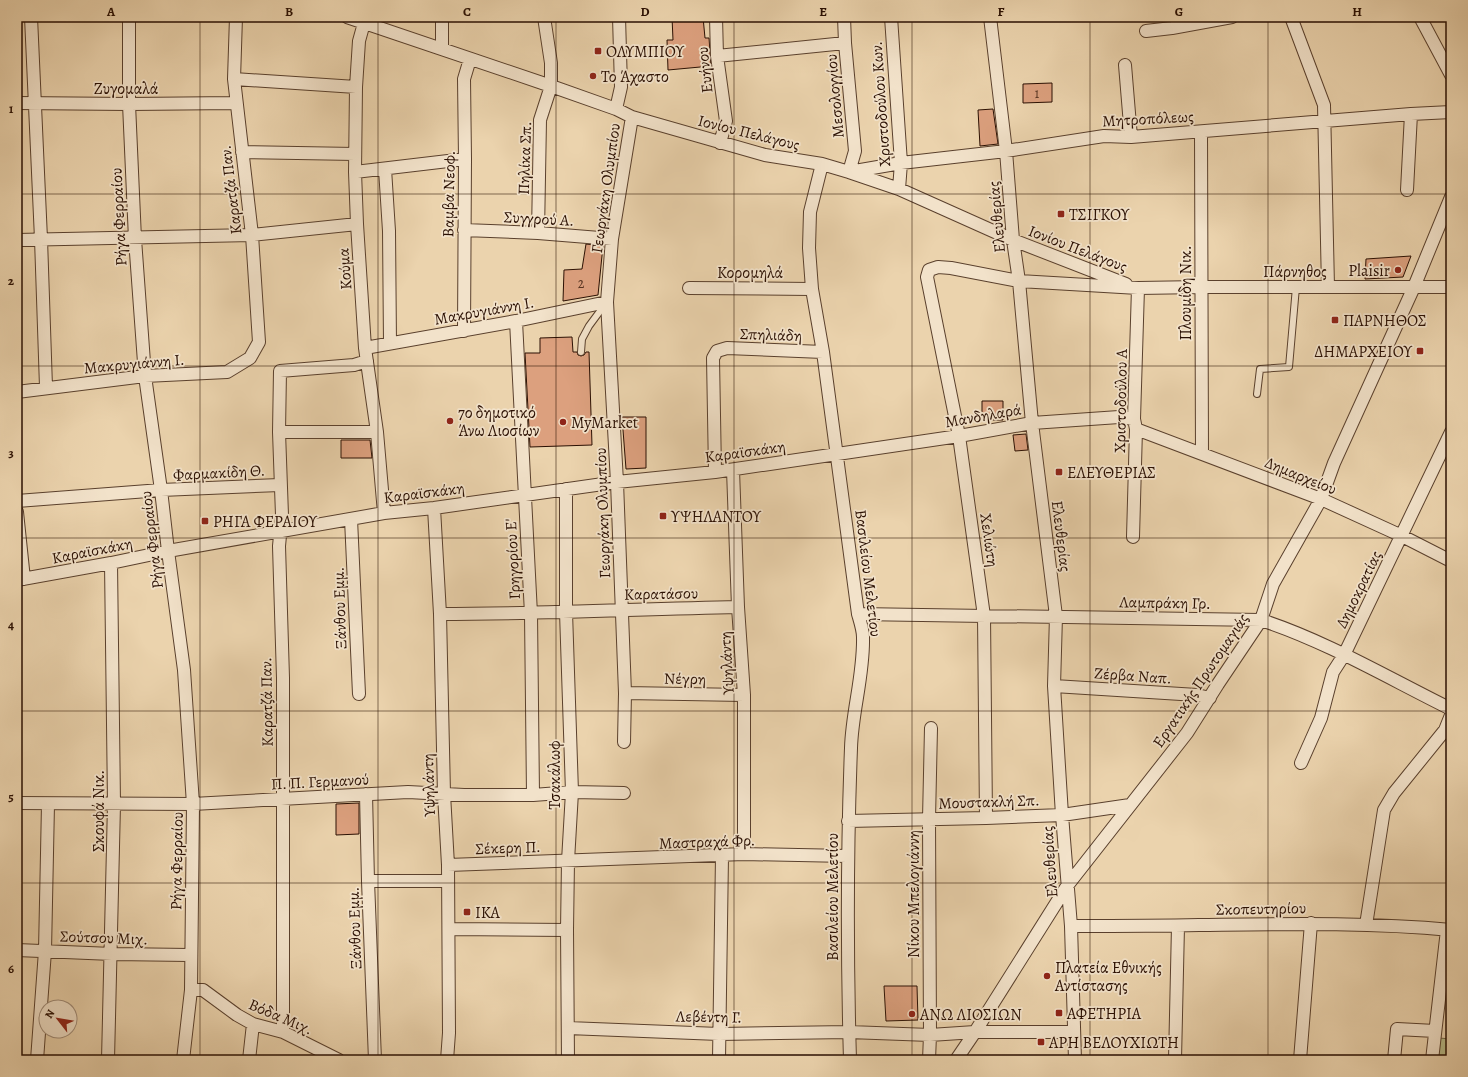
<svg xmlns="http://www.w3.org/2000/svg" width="1468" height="1077" font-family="Alegreya,serif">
<rect width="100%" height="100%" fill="#ebd3ad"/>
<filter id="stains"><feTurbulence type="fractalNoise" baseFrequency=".005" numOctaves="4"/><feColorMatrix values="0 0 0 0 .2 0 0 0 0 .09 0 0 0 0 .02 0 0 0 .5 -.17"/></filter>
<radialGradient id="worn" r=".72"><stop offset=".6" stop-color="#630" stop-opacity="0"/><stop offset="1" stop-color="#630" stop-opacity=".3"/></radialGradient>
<!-- green -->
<path fill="#b8bc89" stroke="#716646" d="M1439 1038 1451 1039V1060H1436Z"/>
<!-- building -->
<path fill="#dca07e" stroke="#2a0f02" d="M672 17H703L705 38H709L711 66 668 70 667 40H673Z
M1052 83V102L1023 103V84Z
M993 109 998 144 980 146 978 110Z
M586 244 603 246 598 295 563 301 564 270 582 269Z
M1411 256 1403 277 1365 279 1366 259Z
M572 337 573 352H577L578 355 581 356 584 355 586 352H589L592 445 530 447 525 353H540V338Z
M982 401H1003V420H982Z
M622 417H646V468L626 469Z
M1026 434 1028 450 1015 451 1013 435Z
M341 440H370L372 458H341Z
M359 803V834L336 835V804Z
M884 986H917L918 1020 886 1021Z"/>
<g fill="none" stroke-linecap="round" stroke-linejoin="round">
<defs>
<path id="lane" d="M581 352 582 339 589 326 606 303
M1257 394 1260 369 1289 367 1296 287"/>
<path id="street" d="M31 17 41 239 46 387
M129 17V104L135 239 145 376 161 490 168 551 184 670 193 804 191 990 183 1060
M347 17 551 86 616 109 632 117 765 155 822 164 849 172 899 189 1013 240 1126 284
M442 17V49
M716 17 717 56 726 121 720 143
M844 17 845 43 855 151 849 172 901 163 1006 151 1104 136 1131 137 1411 114 1451 112
M891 17 901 163 899 189
M990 17 1006 151 1013 240 1019 281 1032 423 1056 616 1054 686 1062 815 1071 926 1075 1060
M1291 17 1324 105 1328 287
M1420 17 1451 75
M364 23 359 41 356 87 355 172 357 224 365 348 377 432 384 513
M1146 31 1172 28 1232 17
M717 56 845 43
M1125 65 1131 137
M234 79 356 87
M17 103 129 104 236 103
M616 109 621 87 619 17
M1201 132 1202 453
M242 152 355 154
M822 164 810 212 809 248 812 289 823 352 858 614C860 621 863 630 863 637 864 675 852 711 851 748 847 852 847 956 850 1060
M385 169 389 231 390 343
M355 172 465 159
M1407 190 1411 114
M464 230 538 233 612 239
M538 233 540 120 551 86V63L544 17
M17 240 252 235 357 224
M689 288 812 289
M516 321 531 614 533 795
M464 331 465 159 464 79 470 59
M365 348 516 321 607 302
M17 392 145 376 227 372 250 358 259 342 252 235 234 79 236 17
M1136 429 1321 499 1402 536 1451 561
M279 432H377
M733 470 738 607 744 695V854
M715 472 713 358 717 351 727 348 823 352
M566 489V612L572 792 568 861 567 930 568 1060
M17 501 161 490 280 485
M434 508 440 614 444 794 448 865 449 1033 447 1060
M17 512 24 579
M351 519 359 694
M1133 537 1136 429 1134 419 1138 288
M17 580 111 563 168 551 384 513 434 508 617 482 715 472 959 436 1032 423 1119 417 1134 419
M440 614C540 614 639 609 738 607
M858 614 1261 620C1326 641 1390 679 1451 709
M1054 686 1197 695 1210 698
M625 693 744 695
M624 742 625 693 617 482 607 302 612 239 632 117
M1301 763 1321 718 1333 672 1344 655 1451 432
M366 794 368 881 375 1060
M17 803 193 804 408 792 464 795H533L572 792 624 793
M986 818 984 616 959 436 927 277 929 270 938 267 951 268 1019 281 1138 288 1201 287H1451
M848 821 986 818 1062 815 1130 805
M448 865 744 854 847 856
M368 881H448
M1366 925 1384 810 1394 793 1445 730 1451 715
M1071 926C1113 926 1156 926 1199 925 1283 924 1367 922 1451 930
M449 929 567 930
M17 950 112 954 190 955
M191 990H203L237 1015 253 1024 283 1032 339 1060
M568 1028 719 1034 849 1032 930 1035 975 1032H1073
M283 1032V678L279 546 282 515 279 432 280 371 354 365 367 361
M37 1060 45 951 48 804
M108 1060 114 804 111 563
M249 1060 253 1024
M719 1060 722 856
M929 1060 930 1035 929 819 931 728
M956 1060 975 1032 1067 886 1187 733 1218 684 1261 620 1273 584 1321 499 1334 463 1414 287 1451 197
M1175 1060 1178 926
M1300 1060 1311 923
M1394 1060 1397 1029 1435 1031
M1432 1060 1447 930"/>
</defs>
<!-- lane casing -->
<use href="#lane" stroke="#5a402d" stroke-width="8"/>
<!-- street casing -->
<use href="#street" stroke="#5a402d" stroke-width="14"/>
<!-- lane -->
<use href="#lane" stroke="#f2e2ca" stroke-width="6"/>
<!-- street -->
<use href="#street" stroke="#f2e2ca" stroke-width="12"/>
</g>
<!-- grid -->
<path fill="none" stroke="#2a0f02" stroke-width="1" stroke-opacity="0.55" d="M200 17V1060M378 17V1060M556 17V1060M734 17V1060M912 17V1060M1090 17V1060M1268 17V1060M17 194H1451M17 366H1451M17 538H1451M17 711H1451M17 883H1451"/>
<!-- markers -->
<g fill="#8f2418" stroke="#f2e2ca" stroke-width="1.5">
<rect x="594" y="47" width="8" height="8" rx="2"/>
<circle cx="593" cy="76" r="4"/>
<rect x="1057" y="210" width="8" height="8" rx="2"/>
<circle cx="1398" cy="270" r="4"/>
<rect x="1331" y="316" width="8" height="8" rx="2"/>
<rect x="1416" y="347" width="8" height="8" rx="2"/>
<circle cx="450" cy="421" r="4"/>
<circle cx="563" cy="422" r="4"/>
<rect x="1055" y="468" width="8" height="8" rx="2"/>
<rect x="659" y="512" width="8" height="8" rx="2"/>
<rect x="201" y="517" width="8" height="8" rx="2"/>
<rect x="463" y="908" width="8" height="8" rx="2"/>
<circle cx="1047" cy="976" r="4"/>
<rect x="1055" y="1009" width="8" height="8" rx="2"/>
<circle cx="912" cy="1014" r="4"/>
<rect x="1037" y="1038" width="8" height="8" rx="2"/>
</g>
<g text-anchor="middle" stroke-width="3.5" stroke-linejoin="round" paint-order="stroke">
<!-- number labels -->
<g font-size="14" fill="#563321">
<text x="1037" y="98">1</text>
<text x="581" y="288">2</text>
</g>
<!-- poi labels -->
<g font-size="16" fill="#2a0f02" stroke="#f2e2ca" text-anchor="start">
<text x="606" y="57">ΟΛΥΜΠΙΟΥ</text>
<text x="601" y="82">Το Άχαστο</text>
<text x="1069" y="220">ΤΣΙΓΚΟΥ</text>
<text x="1390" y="276" text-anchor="end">Plaisir</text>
<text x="1343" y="326">ΠΑΡΝΗΘΟΣ</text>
<text x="1412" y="357" text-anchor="end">ΔΗΜΑΡΧΕΙΟΥ</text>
<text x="458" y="418">7ο δημοτικό<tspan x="458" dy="18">Άνω Λιοσίων</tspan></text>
<text x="571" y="428">MyMarket</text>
<text x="1067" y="478">ΕΛΕΥΘΕΡΙΑΣ</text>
<text x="671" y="522">ΥΨΗΛΑΝΤΟΥ</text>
<text x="213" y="527">ΡΗΓΑ ΦΕΡΑΙΟΥ</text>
<text x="475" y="918">ΙΚΑ</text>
<text x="1055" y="973">Πλατεία Εθνικής<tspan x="1055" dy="18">Αντίστασης</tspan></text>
<text x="1067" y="1019">ΑΦΕΤΗΡΙΑ</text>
<text x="920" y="1020">ΑΝΩ ΛΙΟΣΙΩΝ</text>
<text x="1049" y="1048">ΑΡΗ ΒΕΛΟΥΧΙΩΤΗ</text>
</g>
<!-- street labels -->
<g font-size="16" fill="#2a0f02" stroke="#f2e2ca">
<text transform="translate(704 70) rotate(-96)" y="6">Ευήνου</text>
<text x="126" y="94">Ζυγομαλά</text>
<text transform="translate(834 96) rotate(-95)" y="6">Μεσολογγίου</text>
<text transform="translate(880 104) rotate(-94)" y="6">Χριστοδούλου Κων.</text>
<text transform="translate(1148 118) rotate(-3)" y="6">Μητροπόλεως</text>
<text transform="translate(749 132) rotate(14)" y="6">Ιονίου Πελάγους</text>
<text transform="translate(524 158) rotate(-88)" y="6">Πηλίκα Σπ.</text>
<text transform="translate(605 188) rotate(-82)" y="6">Γεωργάκη Ολυμπίου</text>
<text transform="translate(230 190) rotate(-97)" y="6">Καρατζά Παν.</text>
<text transform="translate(448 194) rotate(-89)" y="6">Βαμβα Νεοφ.</text>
<text transform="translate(118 217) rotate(-93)" y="6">Ρήγα Φερραίου</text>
<text transform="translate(996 217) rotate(-95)" y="6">Ελευθερίας</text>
<text transform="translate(539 218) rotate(3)" y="6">Συγγρού Α.</text>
<text transform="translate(1078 248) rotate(21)" y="6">Ιονίου Πελάγους</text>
<text transform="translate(344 269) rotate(-94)" y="6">Κούμα</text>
<text x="1295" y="277">Πάρνηθος</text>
<text x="750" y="278">Κορομηλά</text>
<text transform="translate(1185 293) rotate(-90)" y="6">Πλουμίδη Νικ.</text>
<text transform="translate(484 310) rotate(-10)" y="6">Μακρυγιάννη Ι.</text>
<text transform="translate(771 334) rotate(2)" y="6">Σπηλιάδη</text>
<text transform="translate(134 363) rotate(-5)" y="6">Μακρυγιάννη Ι.</text>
<text transform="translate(1120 401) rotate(-89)" y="6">Χριστοδούλου Α</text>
<text transform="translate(983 415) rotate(-10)" y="6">Μανδηλαρά</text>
<text transform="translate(745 451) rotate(-8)" y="6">Καραϊσκάκη</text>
<text transform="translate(219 472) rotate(-3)" y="6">Φαρμακίδη Θ.</text>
<text transform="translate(1301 475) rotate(22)" y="6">Δημαρχείου</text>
<text transform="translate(424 492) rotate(-7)" y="6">Καραϊσκάκη</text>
<text transform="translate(602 513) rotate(-92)" y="6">Γεωργάκη Ολυμπίου</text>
<text transform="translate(1062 536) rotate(83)" y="6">Ελευθερίας</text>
<text transform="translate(151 540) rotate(-97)" y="6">Ρήγα Φερραίου</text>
<text transform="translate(990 540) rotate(82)" y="6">Χελιώτη</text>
<text transform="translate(92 550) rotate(-11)" y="6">Καραϊσκάκη</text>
<text transform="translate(512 559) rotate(-93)" y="6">Γρηγορίου Ε'</text>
<text transform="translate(869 573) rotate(83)" y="6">Βασιλείου Μελετίου</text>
<text transform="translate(1358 589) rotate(-64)" y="6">Δημοκρατίας</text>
<text transform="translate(661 593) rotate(-1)" y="6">Καρατάσου</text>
<text transform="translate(1165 602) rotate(1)" y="6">Λαμπράκη Γρ.</text>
<text transform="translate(339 608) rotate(-92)" y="6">Ξάνθου Εμμ.</text>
<text transform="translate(726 663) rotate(-93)" y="6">Υψηλάντη</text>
<text transform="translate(1133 675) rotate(4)" y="6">Ζέρβα Ναπ.</text>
<text transform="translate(685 678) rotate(1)" y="6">Νέγρη</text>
<text transform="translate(1200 680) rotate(-56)" y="6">Εργατικής Πρωτομαγιάς</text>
<text transform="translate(266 702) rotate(-91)" y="6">Καρατζά Παν.</text>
<text transform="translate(554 775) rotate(-90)" y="6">Τσακάλωφ</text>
<text transform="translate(320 781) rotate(-3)" y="6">Π. Π. Γερμανού</text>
<text transform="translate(428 785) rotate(-92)" y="6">Υψηλάντη</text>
<text transform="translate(989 801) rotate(-2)" y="6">Μουστακλή Σπ.</text>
<text transform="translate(98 811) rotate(-90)" y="6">Σκουφά Νικ.</text>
<text transform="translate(707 841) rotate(-2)" y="6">Μαστραχά Φρ.</text>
<text transform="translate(508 847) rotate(-2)" y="6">Σέκερη Π.</text>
<text transform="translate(176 861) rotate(-89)" y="6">Ρήγα Φερραίου</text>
<text transform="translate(1049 862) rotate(-94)" y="6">Ελευθερίας</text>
<text transform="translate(913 894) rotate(-90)" y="6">Νίκου Μπελογιάννη</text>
<text transform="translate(832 897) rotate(-90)" y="6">Βασιλείου Μελετίου</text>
<text transform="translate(1261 908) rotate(-1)" y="6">Σκοπευτηρίου</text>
<text transform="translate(354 928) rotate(-92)" y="6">Ξάνθου Εμμ.</text>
<text transform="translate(104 937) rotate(2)" y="6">Σούτσου Μιχ.</text>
<text transform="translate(281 1016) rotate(23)" y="6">Βόδα Μιχ.</text>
<text transform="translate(709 1016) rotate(1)" y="6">Λεβέντη Γ.</text>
</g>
</g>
<!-- margin -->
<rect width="1468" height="1077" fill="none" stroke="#ebd3ad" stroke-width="44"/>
<!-- north arrow -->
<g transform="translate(58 1019) rotate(301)"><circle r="19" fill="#f2e2ca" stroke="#a28e7a"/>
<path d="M0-3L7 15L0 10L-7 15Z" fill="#8f2418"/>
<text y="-6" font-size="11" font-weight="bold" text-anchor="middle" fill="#2a0f02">N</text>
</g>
<rect x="22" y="22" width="1424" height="1033" fill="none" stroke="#2a0f02" stroke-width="1.5"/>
<g font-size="13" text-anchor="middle" font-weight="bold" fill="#2a0f02">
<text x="111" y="16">A</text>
<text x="289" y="16">B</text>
<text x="467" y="16">C</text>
<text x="645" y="16">D</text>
<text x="823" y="16">E</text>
<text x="1001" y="16">F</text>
<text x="1179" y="16">G</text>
<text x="1357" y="16">H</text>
<text x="11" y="113">1</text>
<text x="11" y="285">2</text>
<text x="11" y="457">3</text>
<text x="11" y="629">4</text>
<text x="11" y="801">5</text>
<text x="11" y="973">6</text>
</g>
<rect width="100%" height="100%" filter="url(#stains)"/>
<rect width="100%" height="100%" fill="url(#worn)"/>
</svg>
